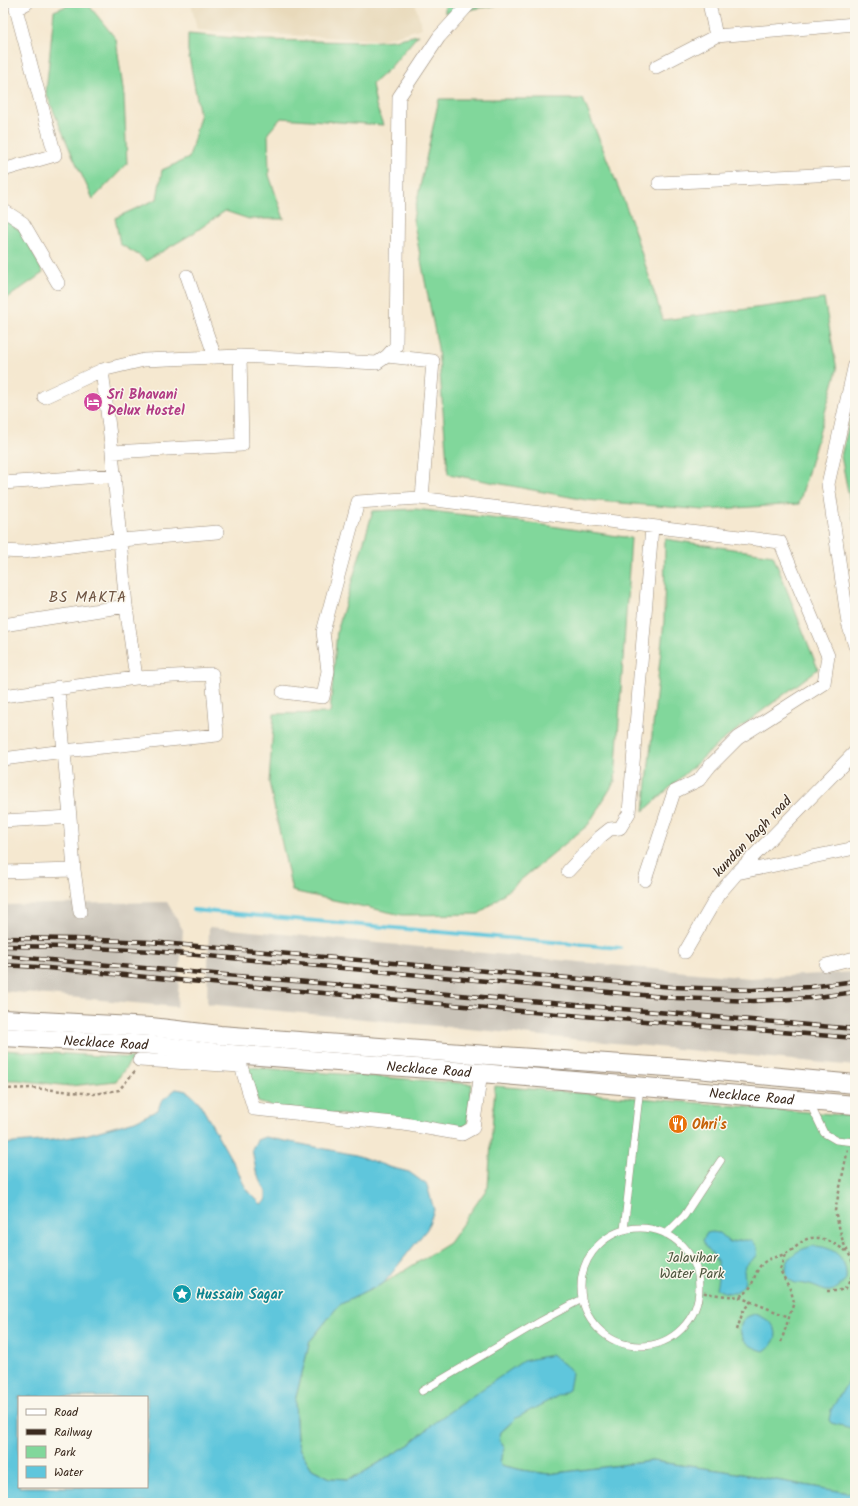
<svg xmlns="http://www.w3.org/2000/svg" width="858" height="1506" font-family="Kalam,sans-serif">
<rect width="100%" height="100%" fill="#fbf7ec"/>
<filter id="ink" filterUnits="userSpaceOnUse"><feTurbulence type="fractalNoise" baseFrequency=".025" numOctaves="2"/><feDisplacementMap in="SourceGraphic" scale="8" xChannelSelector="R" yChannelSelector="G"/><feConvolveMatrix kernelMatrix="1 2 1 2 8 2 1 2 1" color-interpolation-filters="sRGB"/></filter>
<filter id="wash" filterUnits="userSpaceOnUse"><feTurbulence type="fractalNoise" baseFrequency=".012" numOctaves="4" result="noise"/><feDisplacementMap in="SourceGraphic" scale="16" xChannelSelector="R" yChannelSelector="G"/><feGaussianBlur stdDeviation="0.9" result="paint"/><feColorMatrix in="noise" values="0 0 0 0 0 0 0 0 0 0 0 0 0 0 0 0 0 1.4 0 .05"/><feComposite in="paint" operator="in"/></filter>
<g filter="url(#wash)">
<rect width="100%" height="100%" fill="#f5e8d0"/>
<!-- built -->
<path fill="#e8d9ba" d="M191 3H415L422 28 381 40 197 30Z"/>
<!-- industrial -->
<path fill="#c9c3b8" d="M167 902 183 930 177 1007 3 991V905Z
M209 927 750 978 855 972V1066L207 1004Z"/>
<!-- green -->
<path fill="#81d79b" stroke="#5e805c" d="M74 3H87L116 39 124 96 127 164 93 199 70 150 46 93 54 11Z
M445 3H514L445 13Z
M188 34 259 40 366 42 394 40 418 35 389 69 372 84 376 105 383 125 281 118 268 133 269 175 284 219H249L225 211 192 234 146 261 140 256 120 244 115 218 157 199 162 170 189 158 200 116 188 51Z
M439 99H583L629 214 663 320 824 299 837 370 799 504 704 510 586 500 448 474 438 348 413 219Z
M3 218 23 233 43 273 3 301Z
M855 400V528L841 456Z
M415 509 524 522 631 538 615 781 588 825 479 914 402 915 292 891 269 782 274 714 330 713 337 631 373 511Z
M665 539 773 555 818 669 718 744 644 811 664 621Z
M3 1050 133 1058 116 1081 70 1086 18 1080H3Z
M248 1067 472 1084 467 1125 459 1128 274 1107 258 1102Z
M495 1086 855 1116V1494L725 1471 652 1461 548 1474 522 1470 501 1465 500 1461 505 1449 499 1439 501 1432 516 1418 439 1419 410 1444 359 1475 348 1479 330 1478 312 1469 300 1450 297 1440 295 1401 310 1341 339 1305 384 1283 449 1243 488 1187Z"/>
<!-- water -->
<path fill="#5fc6dc" stroke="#4d787d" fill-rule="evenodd" d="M176 1089 187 1091 199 1102 239 1173C244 1188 250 1193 261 1204L266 1201V1192L256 1171 252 1149 257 1140 265 1137 356 1155 389 1167 409 1172 427 1185 434 1210 427 1229 384 1283 339 1305 310 1341 295 1401 297 1440 300 1450 312 1469 330 1478 348 1479 359 1475 410 1444 439 1419 523 1361 551 1355 564 1364 572 1373 569 1390 516 1418 501 1432 499 1439 505 1449 500 1461 501 1465 522 1470 548 1474 652 1461 725 1471 855 1494V1503H3V1144L53 1140 85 1135 135 1121 158 1110 161 1101ZM19 1397H147V1487H19Z
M712 1232 719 1233 730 1243C743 1239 760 1236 757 1256L745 1266 744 1270 745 1280 744 1285 736 1293C728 1293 723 1293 716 1288 719 1276 721 1264 712 1253 708 1249 705 1246 703 1240L707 1233Z
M813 1246C833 1246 848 1258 846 1279 828 1301 824 1287 805 1284 800 1283 797 1284 793 1282 782 1276 785 1262 793 1255 798 1250 806 1248 813 1246Z
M755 1314C776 1321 785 1337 764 1351 752 1348 737 1340 741 1325 743 1318 748 1316 755 1314Z
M855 1370V1429L831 1423 829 1420 831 1410Z"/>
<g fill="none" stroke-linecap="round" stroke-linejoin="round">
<!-- stream -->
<path stroke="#5fc6dc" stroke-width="4" d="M193 910 620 948"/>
</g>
</g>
<g filter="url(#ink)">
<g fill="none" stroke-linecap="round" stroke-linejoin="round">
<defs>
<path id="lane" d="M809 1102 824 1133 836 1140 855 1142
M581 1287a59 59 0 1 1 118 0a59 59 0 1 1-118 0Z
M624 1230 640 1087
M666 1234 684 1216 721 1160
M422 1391 541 1321 582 1299"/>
<path id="street" d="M716 36 855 24
M656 67 716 36 709 3
M3 170 55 155 16 9 27 3
M659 183 855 173
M3 210 23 223 58 283
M187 276 215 357
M240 356 377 363 387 356 396 346 399 97 439 37 470 3
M387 356 433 361 422 498
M855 364 828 484 848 623 855 646
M102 370 144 360 240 356 242 445 112 452 126 606 136 678
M44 397 102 370 112 452
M3 483 115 475
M3 551 23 552 121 540 217 532
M3 625 126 606
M283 692 323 697 328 671 323 632 358 502 419 498 780 542 828 656 824 683 738 738 710 766 699 780 674 792 645 880
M3 696 136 678 212 674 217 735 64 751 3 759
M70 817 74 870 80 912
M3 821 70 817 58 687
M568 871 600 837 610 829 620 828 629 813 652 527
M3 872 74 870
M737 873 855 848
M685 952 718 895 737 873 855 752
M826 965 855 958
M139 1060 241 1066 254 1109 404 1124 462 1134 473 1128 481 1073"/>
<g id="secondary">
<path d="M3 1019 151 1027 220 1035 487 1055 697 1069 855 1084"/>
<path id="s1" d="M3 1037 153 1045 219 1053 481 1073 855 1105"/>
</g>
</defs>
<!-- lane casing -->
<use href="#lane" stroke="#988977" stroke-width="8"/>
<!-- street casing -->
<use href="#street" stroke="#988977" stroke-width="14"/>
<!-- secondary casing -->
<use href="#secondary" stroke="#988977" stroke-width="20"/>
<!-- path -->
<path stroke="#988977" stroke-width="2.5" stroke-dasharray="3 3" stroke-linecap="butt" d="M3 1089 32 1088 94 1094 119 1090 135 1071
M827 1291H838L846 1288 855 1270 852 1260 843 1242 835 1211 848 1149
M698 1292C706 1293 734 1298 740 1296 755 1290 752 1274 762 1264 769 1257 779 1257 787 1253 794 1250 801 1241 807 1239 821 1234 835 1244 846 1251
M739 1297 789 1317
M737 1330 743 1311 751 1301
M781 1342 794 1302 791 1291 780 1270 785 1254"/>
<!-- lane -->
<use href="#lane" stroke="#fff" stroke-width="7"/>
<!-- street -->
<use href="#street" stroke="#fff" stroke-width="13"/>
<!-- secondary -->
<use href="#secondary" stroke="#fff" stroke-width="18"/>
<defs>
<path id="rail" d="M3 938 75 939 150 942 673 987 752 990 810 987 855 981
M3 946 73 947 152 951 676 998 753 1001 810 998 855 992
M3 956 855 1029
M3 965 37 967 508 1010 855 1038"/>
</defs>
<!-- rail casing -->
<use href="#rail" stroke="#3b2a1e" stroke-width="4.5"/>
<!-- rail -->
<use href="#rail" stroke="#fbf7ec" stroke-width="3" stroke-dasharray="9" stroke-linecap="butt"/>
</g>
</g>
<!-- icons -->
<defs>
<symbol id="hotel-disc" viewBox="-11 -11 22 22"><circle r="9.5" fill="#d1479c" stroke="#fbf7ec"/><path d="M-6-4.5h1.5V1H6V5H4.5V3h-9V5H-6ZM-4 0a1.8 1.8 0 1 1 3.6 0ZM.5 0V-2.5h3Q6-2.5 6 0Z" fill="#fff"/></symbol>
<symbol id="restaurant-disc" viewBox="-11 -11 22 22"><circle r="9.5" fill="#e8710a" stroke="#fbf7ec"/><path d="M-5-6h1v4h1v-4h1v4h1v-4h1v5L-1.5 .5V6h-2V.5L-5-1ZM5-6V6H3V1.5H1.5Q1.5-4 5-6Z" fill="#fff"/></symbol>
<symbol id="sight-disc" viewBox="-11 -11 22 22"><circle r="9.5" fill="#0f9aa8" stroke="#fbf7ec"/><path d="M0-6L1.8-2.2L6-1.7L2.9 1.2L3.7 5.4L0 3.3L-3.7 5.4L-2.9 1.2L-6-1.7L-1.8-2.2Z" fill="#fff"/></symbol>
</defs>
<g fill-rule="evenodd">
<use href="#hotel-disc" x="82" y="391" width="22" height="22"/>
<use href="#restaurant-disc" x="667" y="1113" width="22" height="22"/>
<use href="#sight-disc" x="171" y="1283" width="22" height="22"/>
</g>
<g text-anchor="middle" stroke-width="3" stroke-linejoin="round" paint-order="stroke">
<!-- hotel labels -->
<g font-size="14" font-weight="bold" fill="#b23c85" stroke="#fbf7ec" text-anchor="start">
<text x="107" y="399">Sri Bhavani<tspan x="107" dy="16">Delux Hostel</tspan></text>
</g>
<!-- street labels -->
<g font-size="14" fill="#3b2a1e" stroke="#fbf7ec">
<text transform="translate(752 836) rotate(-46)" y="5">kundan bagh road</text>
<text dy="5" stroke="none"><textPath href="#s1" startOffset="103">Necklace Road</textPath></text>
<text dy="5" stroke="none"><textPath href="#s1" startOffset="427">Necklace Road</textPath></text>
<text dy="5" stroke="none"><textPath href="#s1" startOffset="751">Necklace Road</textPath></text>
</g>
<!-- food labels -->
<g font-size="14" font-weight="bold" fill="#c56008" stroke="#fbf7ec" text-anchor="start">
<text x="692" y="1129">Ohri's</text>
</g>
<!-- park labels -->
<g font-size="14" fill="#4c553d" stroke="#fbf7ec">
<text x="692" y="1262">Jalavihar<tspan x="692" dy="16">Water Park</tspan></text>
</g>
<!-- culture labels -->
<g font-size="14" font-weight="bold" fill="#0d838f" stroke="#fbf7ec" text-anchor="start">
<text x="196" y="1299">Hussain Sagar</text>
</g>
<!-- neighbourhood labels -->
<g font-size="15" letter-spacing="1" fill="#6f5543" stroke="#fbf7ec">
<text x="88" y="602">BS MAKTA</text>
</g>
</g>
<!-- margin -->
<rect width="858" height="1506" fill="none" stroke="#fbf7ec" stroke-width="16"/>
<!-- legend -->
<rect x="18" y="1396" width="130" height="92" fill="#fbf7ec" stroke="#aea59a"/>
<rect x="26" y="1409" width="20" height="6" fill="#ffffff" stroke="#aea59a"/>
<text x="54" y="1416" font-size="12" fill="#3b2a1e">Road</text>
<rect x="26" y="1429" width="20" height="6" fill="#3b2a1e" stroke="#aea59a"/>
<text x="54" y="1436" font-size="12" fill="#3b2a1e">Railway</text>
<rect x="26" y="1446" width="20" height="12" fill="#81d79b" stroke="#aea59a"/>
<text x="54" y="1456" font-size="12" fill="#3b2a1e">Park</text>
<rect x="26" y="1466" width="20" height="12" fill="#5fc6dc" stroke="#aea59a"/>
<text x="54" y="1476" font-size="12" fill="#3b2a1e">Water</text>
</svg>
